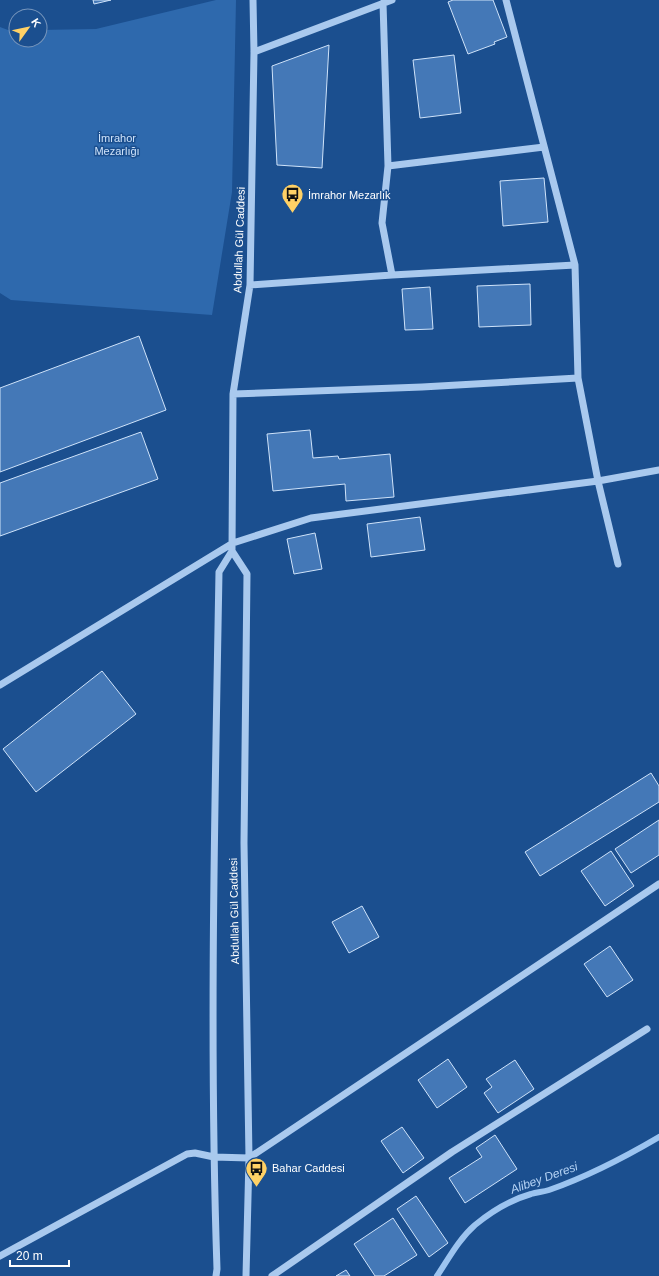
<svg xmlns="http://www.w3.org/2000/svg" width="659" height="1276" font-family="Arial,sans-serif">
<rect width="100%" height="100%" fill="#1b4f8f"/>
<!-- green -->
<path fill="#2e69ad" d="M216 0H236L232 192 212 315 11 300 0 293V27L8 30H16V40H40V30L96 29Z"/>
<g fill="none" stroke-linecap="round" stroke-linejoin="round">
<!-- stream -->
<path stroke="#9cc4f0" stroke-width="6" d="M437 1276C449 1258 459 1239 475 1225 492 1211 510 1200 531 1194 537 1192 543 1192 549 1190 586 1177 625 1157 659 1137"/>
</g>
<!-- building -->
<path fill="#4478b7" stroke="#cfe3fa" d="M93 0H111L94 4Z
M453 0H493L507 37 494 42 495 44 468 54 448 2Z
M329 45 322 168 277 165 272 66Z
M454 55 461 113 420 118 413 60Z
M544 178 548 222 503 226 500 181Z
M530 284 531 325 479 327 477 286Z
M430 287 433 329 405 330 402 289Z
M139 336 166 410 0 472V388Z
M310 430 313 458 338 456 339 459 390 454 394 497 346 501 345 484 273 491 267 434Z
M141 432 158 479 0 536V483Z
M420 517 425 550 371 557 367 524Z
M315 533 322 569 294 574 287 539Z
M102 671 136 714 36 792 3 749Z
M651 773 659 786V802L540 876 525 852Z
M659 820V855L631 873 615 849Z
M611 851 634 886 605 906 581 871Z
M362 906 379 937 349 953 332 922Z
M610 946 633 980 607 997 584 964Z
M448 1059 467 1087 437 1108 418 1080Z
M515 1060 534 1089 498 1113 484 1093 492 1087 486 1079Z
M402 1127 424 1158 403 1173 381 1141Z
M495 1135 517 1169 465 1203 449 1178 482 1157 476 1148Z
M416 1196 448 1243 429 1257 397 1209Z
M393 1218 417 1255 384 1276H375L354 1244Z
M346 1270 350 1276H336Z"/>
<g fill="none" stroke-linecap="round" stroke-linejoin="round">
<!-- minor -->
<path stroke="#a9c9ee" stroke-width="7" d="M506 0 575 265 578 378 598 481 618 564
M383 3 388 166 382 223 392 275
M254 52 392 0
M388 166 544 147
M250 285 392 275 575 265
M233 394 422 387 578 378
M232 551 247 574 244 843 249 1158 246 1276
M0 685 233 543 311 518 598 481 659 470
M0 1256 187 1154 195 1153 214 1157 249 1158 659 884
M216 1276 217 1269C209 1037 215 804 219 572L232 551 233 394 250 285 254 52 253 0
M272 1276 452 1152 647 1029"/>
</g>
<!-- icons -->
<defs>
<symbol id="bus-pin" viewBox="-11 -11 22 30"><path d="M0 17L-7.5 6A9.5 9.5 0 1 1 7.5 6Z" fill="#ffd166" stroke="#1b4f8f"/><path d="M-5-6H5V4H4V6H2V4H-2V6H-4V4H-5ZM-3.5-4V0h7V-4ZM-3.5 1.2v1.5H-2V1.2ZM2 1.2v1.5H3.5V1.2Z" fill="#111"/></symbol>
</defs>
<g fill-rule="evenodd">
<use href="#bus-pin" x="280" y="182" width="25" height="34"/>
<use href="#bus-pin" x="244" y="1156" width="25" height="34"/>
</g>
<g text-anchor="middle" stroke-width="3" stroke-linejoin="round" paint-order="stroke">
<!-- park labels -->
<g font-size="11" fill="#cfe3fa" stroke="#1b4f8f">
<text x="117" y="142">İmrahor<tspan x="117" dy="13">Mezarlığı</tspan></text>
</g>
<!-- poi labels -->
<g font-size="11" fill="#fff" stroke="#1b4f8f" text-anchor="start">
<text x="308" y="199">İmrahor Mezarlık</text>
<text x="272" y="1172">Bahar Caddesi</text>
</g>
<!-- street labels -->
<g font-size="11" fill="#fff" stroke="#1b4f8f">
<text transform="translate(239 240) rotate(-88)" y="4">Abdullah Gül Caddesi</text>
<text transform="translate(234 911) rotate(-91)" y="4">Abdullah Gül Caddesi</text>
</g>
<!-- water labels -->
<g font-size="12" font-style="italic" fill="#b5d3f5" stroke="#1b4f8f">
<text transform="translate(544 1178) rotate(-20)" y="4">Alibey Deresi</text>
</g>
</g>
<!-- north arrow -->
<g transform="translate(28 28) rotate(57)"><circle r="19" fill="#1b4f8f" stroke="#7695bc"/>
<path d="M0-3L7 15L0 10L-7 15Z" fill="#ffd166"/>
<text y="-6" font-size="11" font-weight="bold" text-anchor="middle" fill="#ffffff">K</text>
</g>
<!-- scale -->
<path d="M10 1260v6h59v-6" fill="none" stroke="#ffffff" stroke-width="2"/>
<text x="16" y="1260" font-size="12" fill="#ffffff" stroke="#1b4f8f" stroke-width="3" paint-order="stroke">20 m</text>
</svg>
